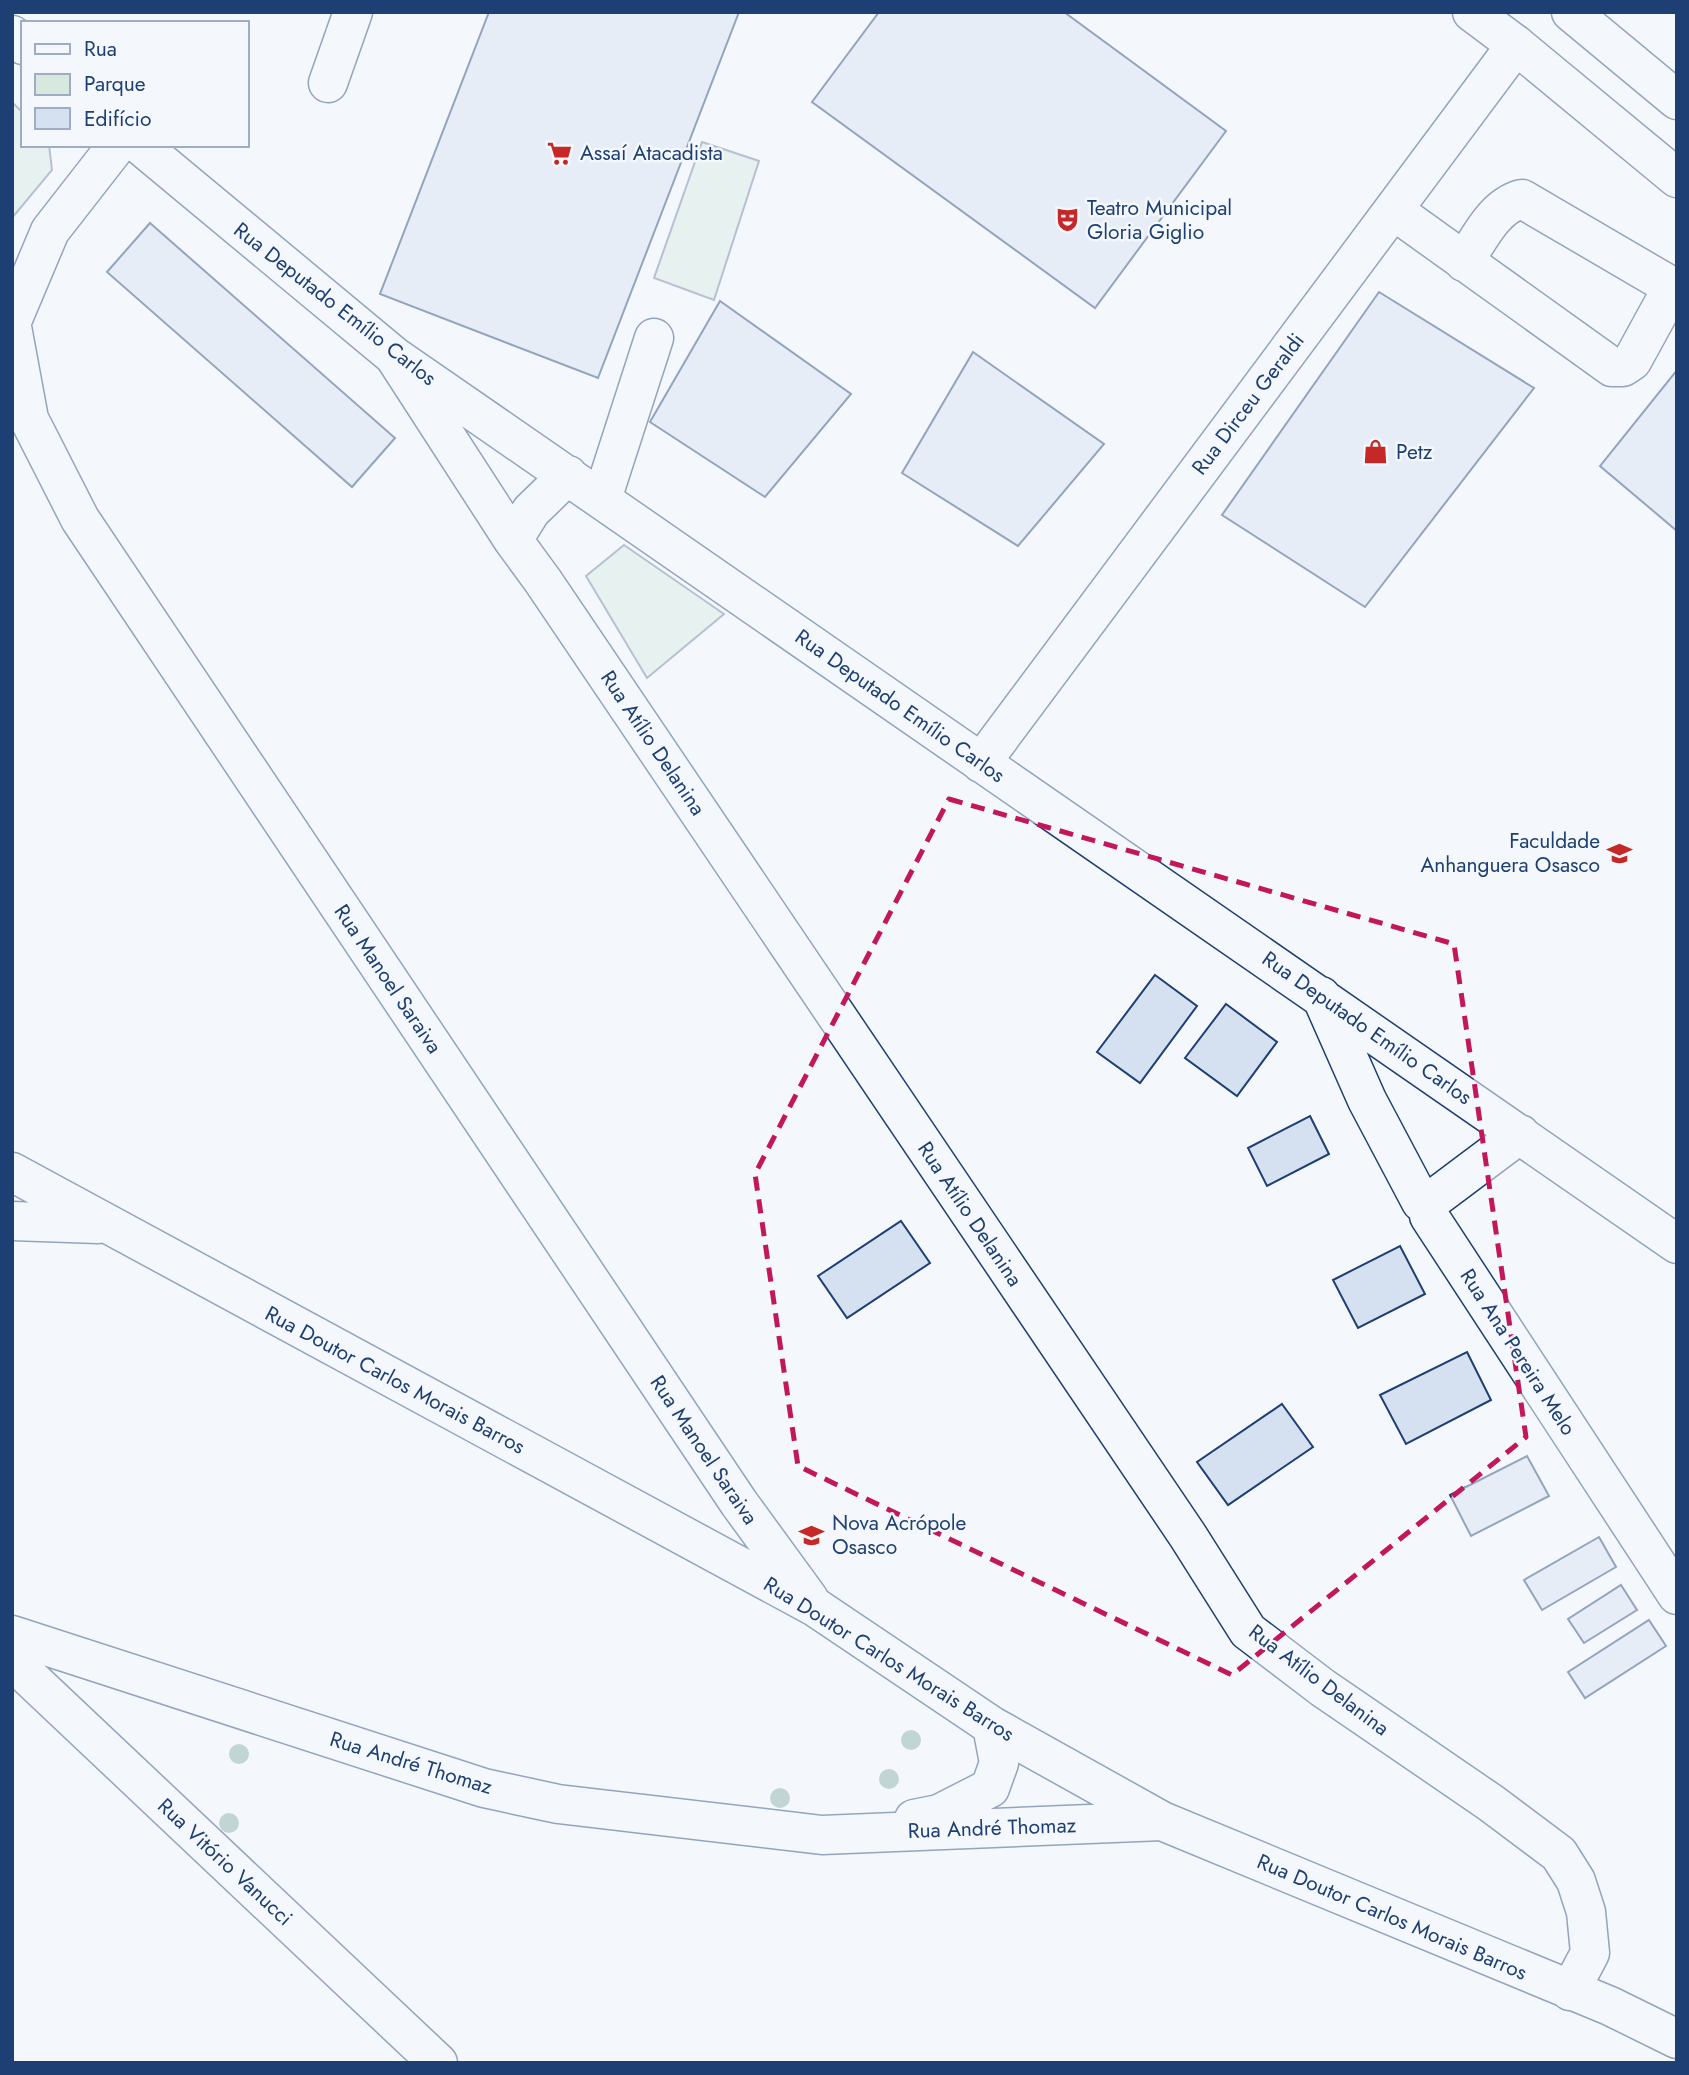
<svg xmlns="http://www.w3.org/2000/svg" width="1689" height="2075" font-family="Jost,sans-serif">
<rect width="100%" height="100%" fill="#f4f7fb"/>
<!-- green -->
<path fill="#d7e8df" stroke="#687fa3" stroke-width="2" d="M12 102 23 113V145H49L52 170 12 218Z
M702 142 759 161 714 300 654 278Z
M624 545 724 614 647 678 586 576Z"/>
<!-- building -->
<path fill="#d5e0f0" stroke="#1d3f73" stroke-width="2" d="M489 12H739L598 378 380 294Z
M879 12H1064L1226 131 1095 308 812 102Z
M150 223 395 438 352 487 107 272Z
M1379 292 1534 388 1365 607 1222 515Z
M720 301 851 394 765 497 650 422Z
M973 352 1104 444 1018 546 902 473Z
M1677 370V531L1600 466Z
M1155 975 1197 1006 1140 1083 1097 1052Z
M1226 1004 1277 1042 1237 1096 1185 1058Z
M1310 1116 1329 1154 1267 1186 1248 1148Z
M901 1221 930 1263 847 1318 818 1276Z
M1400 1246 1425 1294 1358 1328 1333 1280Z
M1467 1352 1491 1400 1406 1444 1380 1395Z
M1282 1404 1313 1447 1228 1505 1197 1462Z
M1527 1456 1549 1496 1471 1536 1450 1495Z
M1599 1537 1616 1567 1542 1610 1524 1580Z
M1621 1585 1637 1610 1584 1643 1568 1619Z
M1649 1620 1666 1646 1585 1698 1568 1672Z"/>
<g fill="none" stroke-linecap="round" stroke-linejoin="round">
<defs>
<path id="minor" d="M12 35 23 45
M328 83 353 12
M140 145 394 356 1677 1244
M1393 210 1612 367H1623L1632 361 1666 299 1668 291 1664 282 1522 199C1494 206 1479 239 1464 262
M12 321 50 231 117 145
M12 327 29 419 80 519 739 1503 809 1599
M394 356 513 540 543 581 1188 1536 1248 1631 1323 1688 1491 1803 1559 1854 1576 1881 1586 1912 1590 1953 1570 1991
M602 499 654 338
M513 540 531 511 568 475
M981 763 1516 45
M1321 996 1367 1100 1421 1202 1428 1207
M1520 1134 1432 1200 1428 1207 1429 1216 1677 1595
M12 1172 815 1607 992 1726 1162 1821 1610 2006 1677 2039
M12 1221 98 1224
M12 1635 484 1788 558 1804 822 1835 1162 1821
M12 1661 438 2063
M914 1819 939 1814 990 1788 999 1763 992 1726"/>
<path id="major" d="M1472 12 1516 45 1677 178
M1571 12 1677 100"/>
</defs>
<!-- minor casing -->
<use href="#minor" stroke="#1d3f73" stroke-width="41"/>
<!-- major casing -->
<use href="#major" stroke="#1d3f73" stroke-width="41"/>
<!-- minor -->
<use href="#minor" stroke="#f4f7fb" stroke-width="38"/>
<!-- major -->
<use href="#major" stroke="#f4f7fb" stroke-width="38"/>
</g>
<!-- trees -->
<g fill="#86aba6">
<circle cx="911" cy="1740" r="10"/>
<circle cx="239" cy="1754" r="10"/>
<circle cx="889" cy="1779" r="10"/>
<circle cx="780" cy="1798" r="10"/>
<circle cx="229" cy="1823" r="10"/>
</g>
<!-- marked area -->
<path d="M0 0H1689V2075H0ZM949 799 1454 944 1526 1437 1232 1675 798 1466 755 1174Z" fill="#f4f7fb" fill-opacity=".55" fill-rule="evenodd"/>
<path fill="none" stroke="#c2185b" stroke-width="5" stroke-dasharray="14 9" stroke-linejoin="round" d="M949 799 1454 944 1526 1437 1232 1675 798 1466 755 1174Z"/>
<!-- icons -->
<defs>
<symbol id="supermarket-bare" viewBox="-9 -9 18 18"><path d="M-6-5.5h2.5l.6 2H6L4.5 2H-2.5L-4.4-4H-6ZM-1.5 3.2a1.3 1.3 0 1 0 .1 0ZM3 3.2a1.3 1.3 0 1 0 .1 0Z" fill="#c62828" stroke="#f4f7fb" stroke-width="2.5" paint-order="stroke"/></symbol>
<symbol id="theatre-bare" viewBox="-9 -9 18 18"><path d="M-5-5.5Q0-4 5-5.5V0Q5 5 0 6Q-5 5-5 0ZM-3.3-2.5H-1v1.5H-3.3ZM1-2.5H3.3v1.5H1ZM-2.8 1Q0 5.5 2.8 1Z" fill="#c62828" stroke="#f4f7fb" stroke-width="2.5" paint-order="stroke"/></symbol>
<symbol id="shop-bare" viewBox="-9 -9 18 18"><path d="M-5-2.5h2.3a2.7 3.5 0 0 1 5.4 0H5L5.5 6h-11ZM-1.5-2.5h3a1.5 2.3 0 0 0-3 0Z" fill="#c62828" stroke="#f4f7fb" stroke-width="2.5" paint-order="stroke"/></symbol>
<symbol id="university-bare" viewBox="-9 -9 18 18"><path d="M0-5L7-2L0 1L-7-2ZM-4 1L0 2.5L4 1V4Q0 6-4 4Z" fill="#c62828" stroke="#f4f7fb" stroke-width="2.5" paint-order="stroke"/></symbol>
<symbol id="school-bare" viewBox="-9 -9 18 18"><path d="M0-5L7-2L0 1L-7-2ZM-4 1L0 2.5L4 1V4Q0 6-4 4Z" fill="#c62828" stroke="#f4f7fb" stroke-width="2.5" paint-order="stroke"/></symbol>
</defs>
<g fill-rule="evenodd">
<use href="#supermarket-bare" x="542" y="136" width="35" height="35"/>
<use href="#theatre-bare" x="1050" y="202" width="35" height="35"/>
<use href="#shop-bare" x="1358" y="434" width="35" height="35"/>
<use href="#university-bare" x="1602" y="836" width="35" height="35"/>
<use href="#school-bare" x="794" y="1518" width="35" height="35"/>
</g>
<g text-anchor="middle" stroke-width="5" stroke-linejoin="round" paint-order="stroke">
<!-- poi labels -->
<g font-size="21" fill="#1d3f73" stroke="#f4f7fb" text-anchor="start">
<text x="580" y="160">Assaí Atacadista</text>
<text x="1087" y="215">Teatro Municipal<tspan x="1087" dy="24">Gloria Giglio</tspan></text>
<text x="1396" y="459">Petz</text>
<text x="1600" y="848" text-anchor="end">Faculdade<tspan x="1600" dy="24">Anhanguera Osasco</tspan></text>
<text x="832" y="1530">Nova Acrópole<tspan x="832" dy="24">Osasco</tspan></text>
</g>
<!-- street labels -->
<g font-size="21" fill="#1d3f73" stroke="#f4f7fb">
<text transform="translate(335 304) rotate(38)" y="7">Rua Deputado Emílio Carlos</text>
<text transform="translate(1248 404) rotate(-53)" y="7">Rua Dirceu Geraldi</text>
<text transform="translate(900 706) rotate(35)" y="7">Rua Deputado Emílio Carlos</text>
<text transform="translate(653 743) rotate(56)" y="7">Rua Atílio Delanina</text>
<text transform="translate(388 979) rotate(56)" y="7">Rua Manoel Saraiva</text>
<text transform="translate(1367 1028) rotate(35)" y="7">Rua Deputado Emílio Carlos</text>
<text transform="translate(970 1214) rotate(56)" y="7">Rua Atílio Delanina</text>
<text transform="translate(1518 1352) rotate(57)" y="7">Rua Ana Pereira Melo</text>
<text transform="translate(395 1380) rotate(28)" y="7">Rua Doutor Carlos Morais Barros</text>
<text transform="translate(704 1450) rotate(56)" y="7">Rua Manoel Saraiva</text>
<text transform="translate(889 1659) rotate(32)" y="7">Rua Doutor Carlos Morais Barros</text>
<text transform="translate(1319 1680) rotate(37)" y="7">Rua Atílio Delanina</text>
<text transform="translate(411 1763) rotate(17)" y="7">Rua André Thomaz</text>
<text transform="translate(992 1828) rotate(-2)" y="7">Rua André Thomaz</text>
<text transform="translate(225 1862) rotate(43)" y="7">Rua Vitório Vanucci</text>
<text transform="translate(1392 1917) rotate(23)" y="7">Rua Doutor Carlos Morais Barros</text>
</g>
</g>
<!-- border -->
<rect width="1689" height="2075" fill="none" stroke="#1d3f73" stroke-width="28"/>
<!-- legend -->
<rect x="21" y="21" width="228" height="126" fill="#f4f7fb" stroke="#9eadc5" stroke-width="2"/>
<rect x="35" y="44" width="35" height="10" fill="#f4f7fb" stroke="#9eadc5" stroke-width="2"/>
<text x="84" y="56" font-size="21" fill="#1d3f73">Rua</text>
<rect x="35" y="74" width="35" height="21" fill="#d7e8df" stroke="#9eadc5" stroke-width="2"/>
<text x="84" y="91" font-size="21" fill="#1d3f73">Parque</text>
<rect x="35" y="108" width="35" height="21" fill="#d5e0f0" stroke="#9eadc5" stroke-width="2"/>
<text x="84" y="126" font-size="21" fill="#1d3f73">Edifício</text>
</svg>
